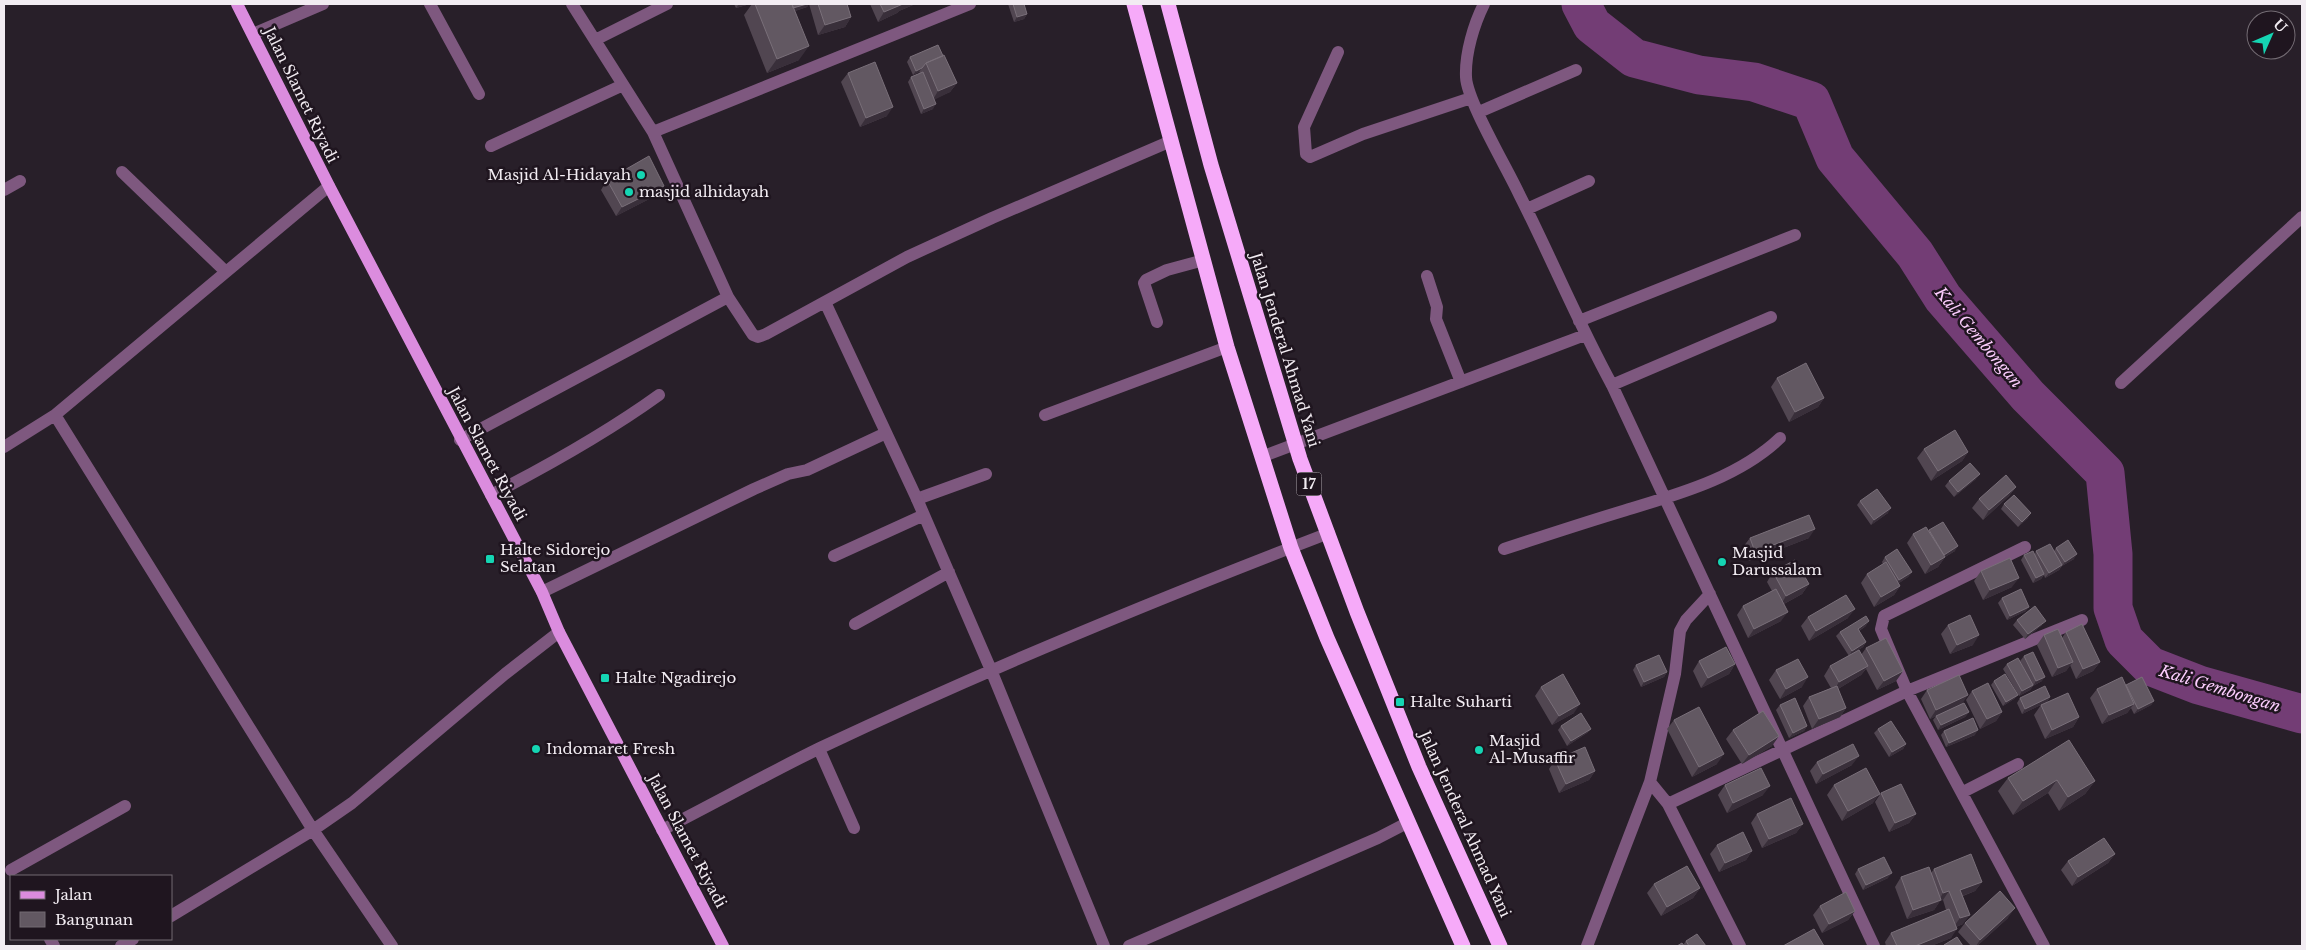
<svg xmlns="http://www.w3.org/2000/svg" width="2306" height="950" font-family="'Libre Baskerville',serif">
<rect width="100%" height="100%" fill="#281f29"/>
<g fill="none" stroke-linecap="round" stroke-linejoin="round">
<!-- river -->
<path stroke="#733d75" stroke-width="39" d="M1581 4 1592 25 1634 58 1699 75 1754 82 1811 101 1835 158 1915 254 1943 298 2028 396 2105 473 2113 554V608L2124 640 2150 666 2199 685 2302 714"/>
<!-- lane -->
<path stroke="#7e587f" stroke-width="12" d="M1157 322 1144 283 1146 280 1167 270 1204 260
M1045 415 1227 347
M917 499 986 474"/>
<!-- street -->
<path stroke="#7e587f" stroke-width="12" d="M430 4 479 94
M572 4 653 132 728 297
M1484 4C1474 24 1465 53 1466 77 1467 101 1507 168 1519 194 1551 257 1578 323 1612 385L1874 946
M253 34 323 4
M595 40 667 4
M1338 52 1304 127 1306 154 1310 157 1363 134 1471 98
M1479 112 1576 70
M653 132 970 4
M491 146 623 85
M122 172 226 272
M4 190 20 181
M1527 209 1589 181
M1427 276 1437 307 1436 319 1461 382
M825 302 917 499 991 670 1104 946
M1579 321 1795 235
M2121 383 2302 217
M1612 385 1771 317
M55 415 313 830 392 946
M460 440 728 297 753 335 758 337 766 334 907 257 992 218 1171 141
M4 447 55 415 329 186
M1261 457 1585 335
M491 495C549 465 605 434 659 395
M2025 547 1884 616 1881 629 1907 691 2082 620
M1504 549C1544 536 1583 523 1623 511 1678 494 1738 478 1780 438
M834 556 924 515
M542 592 754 489 788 474 807 470 886 433
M855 624 949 572
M819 749 854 828
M1650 782 1668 804 1740 946
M1963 792 2018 764
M1668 804 1907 691 2044 946
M662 830C715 803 767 774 820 748 987 669 1157 599 1329 533
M11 870 125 806
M171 916 313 830 352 803 505 674 559 632
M50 939 54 946
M121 946 133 939
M1129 946 1378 838 1407 823
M1587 946 1650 782 1675 674 1680 631 1686 620 1710 594"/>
<!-- primary -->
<path stroke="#db8cde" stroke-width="12" d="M237 4 329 186 542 592 559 632 723 946"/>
<!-- highway -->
<path stroke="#f6aaf9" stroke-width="15" d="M1134 4 1227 347 1291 548 1327 638 1463 946
M1168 4 1211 165 1300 459 1357 612 1419 767 1500 946"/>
</g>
<!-- wall -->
<path fill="#514651" d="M734 4H750L736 8Z
M752 4H847L851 17 845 27 818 35 809 4 807 7 795 11 799 60 767 73 744 15Z
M870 4H914L913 5 899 11 897 13 878 22Z
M1008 4H1024L1027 14 1024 19 1014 22Z
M938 45 957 83 950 92 934 99 933 109 921 114 908 82 911 77 920 73 919 72 913 75 907 62 910 57Z
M848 73 887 116 860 127 841 82Z
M607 180 664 186 657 195 616 216 601 190Z
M1777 378 1824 398 1818 407 1789 422 1771 387Z
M1924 449 1968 452 1962 461 1931 481 1917 458Z
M1976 479 1954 497 1945 486 1949 481Z
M2016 487 2009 496 1983 520 1972 508 1979 499Z
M1860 501 1888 513 1871 525 1857 505Z
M2004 504 2028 518 2018 527 2001 509Z
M1929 531 1955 551 1945 557 1938 567 1925 574 1907 543 1913 534Z
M1750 538H1809L1749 561 1743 547Z
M2056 548 2074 559 2062 566 2059 570 2045 578 2044 575 2041 579 2033 583 2021 560 2024 555 2035 554 2036 551H2054Z
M1885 557 1912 572 1908 577 1899 583 1900 586 1894 595 1874 607 1861 583 1867 574 1883 564 1882 562Z
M1981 571 2012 587 1983 600 1974 581Z
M1773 572 1809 584 1802 594 1784 604 1781 621 1748 638 1737 615 1743 606 1772 591 1767 582Z
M2002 598 2026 611 2007 620 1998 603Z
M1808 617 1848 618 1809 641 1801 626Z
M2017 620 2042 625 2025 639 2013 625Z
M1948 625 1973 645 1950 654 1941 634Z
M1866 626 1859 631 1866 642 1863 647 1849 656 1836 636 1840 632Z
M2066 632 2100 662 2093 671 2076 679 2070 665 2066 671 2052 677 2037 645 2044 635 2062 638Z
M1866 648 1903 671 1896 681 1877 690 1866 669 1861 675 1838 689 1846 708 1840 717 1812 729 1803 706 1809 697 1831 688 1824 676 1830 666 1861 655Z
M2024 656 2042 681 2033 686 2030 690 2019 696 2003 669 2007 664 2027 675 2020 661Z
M1699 661 1735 664 1729 674 1701 688 1693 671Z
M1636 665 1667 672 1664 677 1641 687 1633 670Z
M1776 670 1802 687 1780 699 1769 680Z
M1994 681 2018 695 2014 699 2003 706 1991 685Z
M2126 685 2154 701 2151 705 2134 714 2131 708 2127 713 2102 724 2090 698 2097 689Z
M1541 687 1574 713 1552 725 1535 696Z
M1927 690 1962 704 1969 712 1965 717 1938 730 1933 720 1936 716 1930 719 1921 699Z
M1972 691 2002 712 1996 721 1980 729 1966 700Z
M2050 697 2047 702 2022 714 2017 703 2020 698Z
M1780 705 1807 726 1804 731 1789 738 1776 710Z
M2041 705 2079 717 2073 727 2045 739 2034 715Z
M1674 720 1717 764 1692 777 1667 729Z
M1561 726 1591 729 1587 733 1567 746 1558 730Z
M1878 729 1906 744 1903 749 1889 757 1874 733Z
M1733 730 1772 746 1742 764 1726 739Z
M1944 731 1975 735 1946 747 1941 735Z
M1555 760 1595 771 1589 780 1559 793 1549 769Z
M1817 762 1852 765 1816 784 1810 771Z
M2008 778 2095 781 2085 794 2059 811 2048 793 2013 815 1998 791Z
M1725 785 1763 795 1727 813 1718 795Z
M1834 785 1873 803 1842 821 1827 795Z
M1881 793 1916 814 1909 823 1889 832 1875 802Z
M1757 814 1803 824 1796 833 1762 848 1751 823Z
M1717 845 1752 851 1746 860 1719 872 1710 854Z
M2115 854 2108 863 2072 886 2061 870 2068 861Z
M1858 869 1888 878 1863 890 1855 874Z
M1934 869 1982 882 1975 891 1963 896V924L1956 927 1951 938 1931 946H1886L1885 942 1891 933 1946 910 1943 900 1940 901 1934 910 1907 919 1895 887 1901 877 1931 873Z
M1654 884 1700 888 1693 898 1661 916 1647 893Z
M1820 906 1855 911 1848 920 1822 933 1813 915Z
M2008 918 1977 946H1971L1958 932 1965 923Z
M1686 941 1706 946H1677L1683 945Z"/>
<!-- shaded-wall -->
<path fill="#392f3a" d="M739 4H750L736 8Z
M807 4H809L807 7 789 13 792 8Z
M903 4H914L913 5 899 11 897 13 878 22 884 12Z
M1027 14 1024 19 1014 22 1017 17Z
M851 17 845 27 818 35 825 25Z
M809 46 799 60 767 73 777 59Z
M922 68 919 72 913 75 916 71Z
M957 83 950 92 932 101 938 91Z
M936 104 933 109 921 114 924 109Z
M893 107 887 116 860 127 866 118Z
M664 186 657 195 616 216 622 207Z
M1824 398 1818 407 1789 422 1795 412Z
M1968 452 1962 461 1931 481 1938 471Z
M1980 474 1976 479 1954 497 1958 492Z
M2016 487 2009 496 1983 520 1989 510Z
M1891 508 1888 513 1871 525 1874 520Z
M2031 513 2028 518 2018 527 2022 522Z
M1815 529 1809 538 1749 561 1755 552Z
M1958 546 1955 551 1945 557 1938 567 1925 574 1931 565 1941 559 1944 555Z
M2077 554 2074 559 2062 566 2065 562Z
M2062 565 2059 570 2045 578 2049 573Z
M1912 572 1908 577 1896 585 1899 580Z
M2044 574 2041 579 2033 583 2036 578Z
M2019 578 2012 587 1983 600 1990 590Z
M1809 584 1802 594 1780 606 1786 596Z
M1900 586 1894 595 1874 607 1881 597Z
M2029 607 2026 611 2007 620 2010 616Z
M1855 609 1848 618 1809 641 1816 631Z
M1788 612 1781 621 1748 638 1754 629Z
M1869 621 1866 626 1855 633 1858 629Z
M2046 621 2042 625 2025 639 2028 634Z
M1979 635 1973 645 1950 654 1957 645Z
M1866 642 1863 647 1849 656 1852 651Z
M2073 662 2066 671 2052 677 2058 668Z
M2100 662 2093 671 2076 679 2083 669Z
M1735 664 1729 674 1701 688 1708 678Z
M1868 666 1861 675 1833 692 1839 682Z
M1903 671 1896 681 1877 690 1884 681Z
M1667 672 1664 677 1641 687 1644 682Z
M1808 677 1802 687 1780 699 1786 689Z
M2045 677 2042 681 2033 686 2030 690 2019 696 2022 691 2033 686 2036 681Z
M1968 695 1962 704 1930 719 1936 710Z
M2018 695 2014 699 2003 706 2006 702Z
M2050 697 2047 702 2022 714 2025 709Z
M2154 701 2151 705 2134 714 2138 709Z
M1580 704 1574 713 1552 725 1559 716Z
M2134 704 2127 713 2102 724 2109 715Z
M1846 708 1840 717 1812 729 1819 719Z
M1969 712 1965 717 1938 730 1941 725Z
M2002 712 1996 721 1980 729 1987 719Z
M2079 717 2073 727 2045 739 2052 730Z
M1807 726 1804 731 1789 738 1793 733Z
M1591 729 1587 733 1567 746 1571 741Z
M1978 730 1975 735 1946 747 1949 743Z
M1779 736 1772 746 1742 764 1749 755Z
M1906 744 1903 749 1889 757 1892 752Z
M1724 754 1717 764 1692 777 1699 767Z
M1859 756 1852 765 1816 784 1823 774Z
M1595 771 1589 780 1559 793 1566 784Z
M2057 780 2048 793 2013 815 2023 801Z
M2095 781 2085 794 2059 811 2068 797Z
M1770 786 1763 795 1727 813 1733 803Z
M1880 794 1873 803 1842 821 1848 811Z
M1916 814 1909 823 1889 832 1895 823Z
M1803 824 1796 833 1762 848 1769 839Z
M1752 851 1746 860 1719 872 1725 863Z
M2115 854 2108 863 2072 886 2078 877Z
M1892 873 1888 878 1863 890 1866 885Z
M1982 882 1975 891 1954 899 1960 890Z
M1700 888 1693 898 1661 916 1667 907Z
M1949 891 1943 900 1940 901 1934 910 1907 919 1913 910 1938 902 1943 893Z
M2015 908 2008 918 1977 946H1976L1980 940Z
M1855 911 1848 920 1822 933 1829 924Z
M1970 915 1963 924 1953 928 1960 918Z
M1957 929 1951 938 1931 946H1915Z"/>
<!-- building -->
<path fill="#625862" stroke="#796f79" d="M755 4H792L809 46 777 59Z
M792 4H807L793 8Z
M818 4H847L851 17 825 25Z
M880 4H903L884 12Z
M1013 4H1024L1027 14 1017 17Z
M938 45 943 56 926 63 922 68 916 71 910 57Z
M944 55 957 83 938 91 926 63Z
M875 62 893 107 866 118 848 73Z
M923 72 936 104 924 109 911 77Z
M649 156 664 186 622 207 607 180Z
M1806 363 1824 398 1795 412 1777 378Z
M1955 430 1968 452 1938 471 1924 449Z
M1970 463 1980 474 1958 492 1949 481Z
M2006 475 2016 487 1989 510 1979 499Z
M1877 489 1891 508 1874 520 1860 501Z
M2014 495 2031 513 2022 522 2004 504Z
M1809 515 1815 529 1755 552 1750 538Z
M1943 522 1958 546 1944 555 1929 530Z
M1926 527 1945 557 1931 565 1913 534Z
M2068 540 2077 554 2065 562 2056 548Z
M2050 544 2062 565 2049 573 2036 551Z
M1897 549 1912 572 1899 580 1885 557Z
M2033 551 2044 574 2036 578 2024 555Z
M2010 558 2019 578 1990 590 1981 571Z
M1795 560 1809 584 1786 596 1773 572Z
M1886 562 1900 586 1881 597 1867 574Z
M1776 589 1788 612 1754 629 1743 606Z
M2021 589 2029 607 2010 616 2002 598Z
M1846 595 1855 609 1816 631 1808 617Z
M2035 606 2046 621 2028 634 2017 620Z
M1970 615 1979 635 1957 645 1948 625Z
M1866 616 1869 621 1858 629 1866 642 1852 651 1840 632Z
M2082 624 2100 662 2083 669 2066 632Z
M2058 629 2073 662 2058 668 2044 635Z
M1886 638 1903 671 1884 681 1866 648Z
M1726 647 1735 664 1708 678 1699 661Z
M1859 650 1868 666 1839 682 1830 666Z
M2033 652 2045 677 2036 681 2024 656Z
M1659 655 1667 672 1644 682 1636 665Z
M2018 658 2033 685 2022 691 2007 664Z
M1798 659 1808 677 1786 689 1776 670Z
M1563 674 1580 704 1559 716 1541 687Z
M2005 674 2018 695 2006 702 1994 681Z
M1959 675 1968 695 1936 710 1927 690Z
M2122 677 2134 704 2109 715 2097 689Z
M2142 677 2154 701 2138 709 2126 685Z
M1988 683 2002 712 1987 719 1972 691Z
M1837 686 1846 708 1819 719 1809 697Z
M2045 686 2050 697 2025 709 2020 698Z
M2068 693 2079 717 2052 730 2041 705Z
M1795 698 1807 726 1793 733 1780 705Z
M1964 703 1969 712 1941 725 1936 716Z
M1699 707 1724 754 1699 767 1674 720Z
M1763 711 1779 736 1749 755 1733 730Z
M1581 713 1591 729 1571 741 1561 726Z
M1973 718 1978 730 1949 743 1944 731Z
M1891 721 1906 744 1892 752 1878 729Z
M2069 740 2095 781 2068 797 2057 780 2023 801 2008 778Z
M1853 744 1859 756 1823 774 1817 762Z
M1585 747 1595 771 1566 784 1555 760Z
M1761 768 1770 786 1733 803 1725 785Z
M1866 768 1880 794 1848 811 1834 785Z
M1901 784 1916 814 1895 823 1881 793Z
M1791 798 1803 824 1769 839 1757 814Z
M1743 832 1752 851 1725 863 1717 845Z
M2104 838 2115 854 2078 877 2068 861Z
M1971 854 1982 882 1960 890 1970 915 1960 918 1949 891 1943 893 1934 869Z
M1884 857 1892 873 1866 885 1858 869Z
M1687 866 1700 888 1667 907 1654 884Z
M1929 867 1941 900 1913 910 1901 877Z
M2000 891 2015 908 1980 940 1965 923Z
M1846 892 1855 911 1829 924 1820 906Z
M1949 909 1957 929 1915 946H1897L1891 933Z
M1814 929 1824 946H1783Z
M1697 934 1706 946H1689L1686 941Z
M1957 937 1963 946H1944V945Z
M1682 943 1684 946H1677Z"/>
<!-- markers -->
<g fill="#15d5b3" stroke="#1f151f" stroke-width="2">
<circle cx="641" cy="175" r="5"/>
<circle cx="629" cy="192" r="5"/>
<rect x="485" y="554" width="10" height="10" rx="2.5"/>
<circle cx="1722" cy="562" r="5"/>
<rect x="600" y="673" width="10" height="10" rx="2.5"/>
<rect x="1395" y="697" width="10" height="10" rx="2.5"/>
<circle cx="536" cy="749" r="5"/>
<circle cx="1479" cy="750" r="5"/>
</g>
<g text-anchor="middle" stroke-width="5" stroke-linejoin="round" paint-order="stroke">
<!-- shield labels -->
<rect fill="#1f151f" stroke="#b3acb3" stroke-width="1" x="1296.5" y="472.5" width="25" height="23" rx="4"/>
<g font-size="14" font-weight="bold" fill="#f2ecf2">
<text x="1309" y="489">17</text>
</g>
<!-- street labels -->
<g font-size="15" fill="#f2ecf2" stroke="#1f151f">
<text transform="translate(301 95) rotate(64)" y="5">Jalan Slamet Riyadi</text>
<text transform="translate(1285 350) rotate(73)" y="5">Jalan Jenderal Ahmad Yani</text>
<text transform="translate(487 454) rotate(62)" y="5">Jalan Slamet Riyadi</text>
<text transform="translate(1465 824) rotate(66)" y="5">Jalan Jenderal Ahmad Yani</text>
<text transform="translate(687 841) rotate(62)" y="5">Jalan Slamet Riyadi</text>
</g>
<!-- poi labels -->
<g font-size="15" fill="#f2ecf2" stroke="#1f151f" text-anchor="start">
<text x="631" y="180" text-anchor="end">Masjid Al-Hidayah</text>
<text x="639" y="197">masjid alhidayah</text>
<text x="500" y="555">Halte Sidorejo<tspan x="500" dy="17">Selatan</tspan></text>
<text x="1732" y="558">Masjid<tspan x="1732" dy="17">Darussalam</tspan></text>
<text x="615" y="683">Halte Ngadirejo</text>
<text x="1410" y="707">Halte Suharti</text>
<text x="1489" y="746">Masjid<tspan x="1489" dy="17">Al-Musaffir</tspan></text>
<text x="546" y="754">Indomaret Fresh</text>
</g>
<!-- water labels -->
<g font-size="16" font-style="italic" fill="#fccdfe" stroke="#1f151f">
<text transform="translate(1979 337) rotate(50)" y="6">Kali Gembongan</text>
<text transform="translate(2220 688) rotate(17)" y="6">Kali Gembongan</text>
</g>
</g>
<!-- border -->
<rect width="2306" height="950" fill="none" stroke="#f2ecf2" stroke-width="10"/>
<!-- legend -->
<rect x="10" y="875" width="162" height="65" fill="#1f151f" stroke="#736b73"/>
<rect x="20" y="891" width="25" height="8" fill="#db8cde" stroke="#736b73"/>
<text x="55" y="900" font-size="15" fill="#f2ecf2">Jalan</text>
<rect x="20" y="912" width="25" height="15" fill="#625862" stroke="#736b73"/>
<text x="55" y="925" font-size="15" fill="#f2ecf2">Bangunan</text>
<!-- north arrow -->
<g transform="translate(2271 35) rotate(45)"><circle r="24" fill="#1f151f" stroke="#736b73"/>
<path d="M0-4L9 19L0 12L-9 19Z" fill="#15d5b3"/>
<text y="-8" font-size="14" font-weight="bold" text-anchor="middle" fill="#f2ecf2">U</text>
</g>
</svg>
